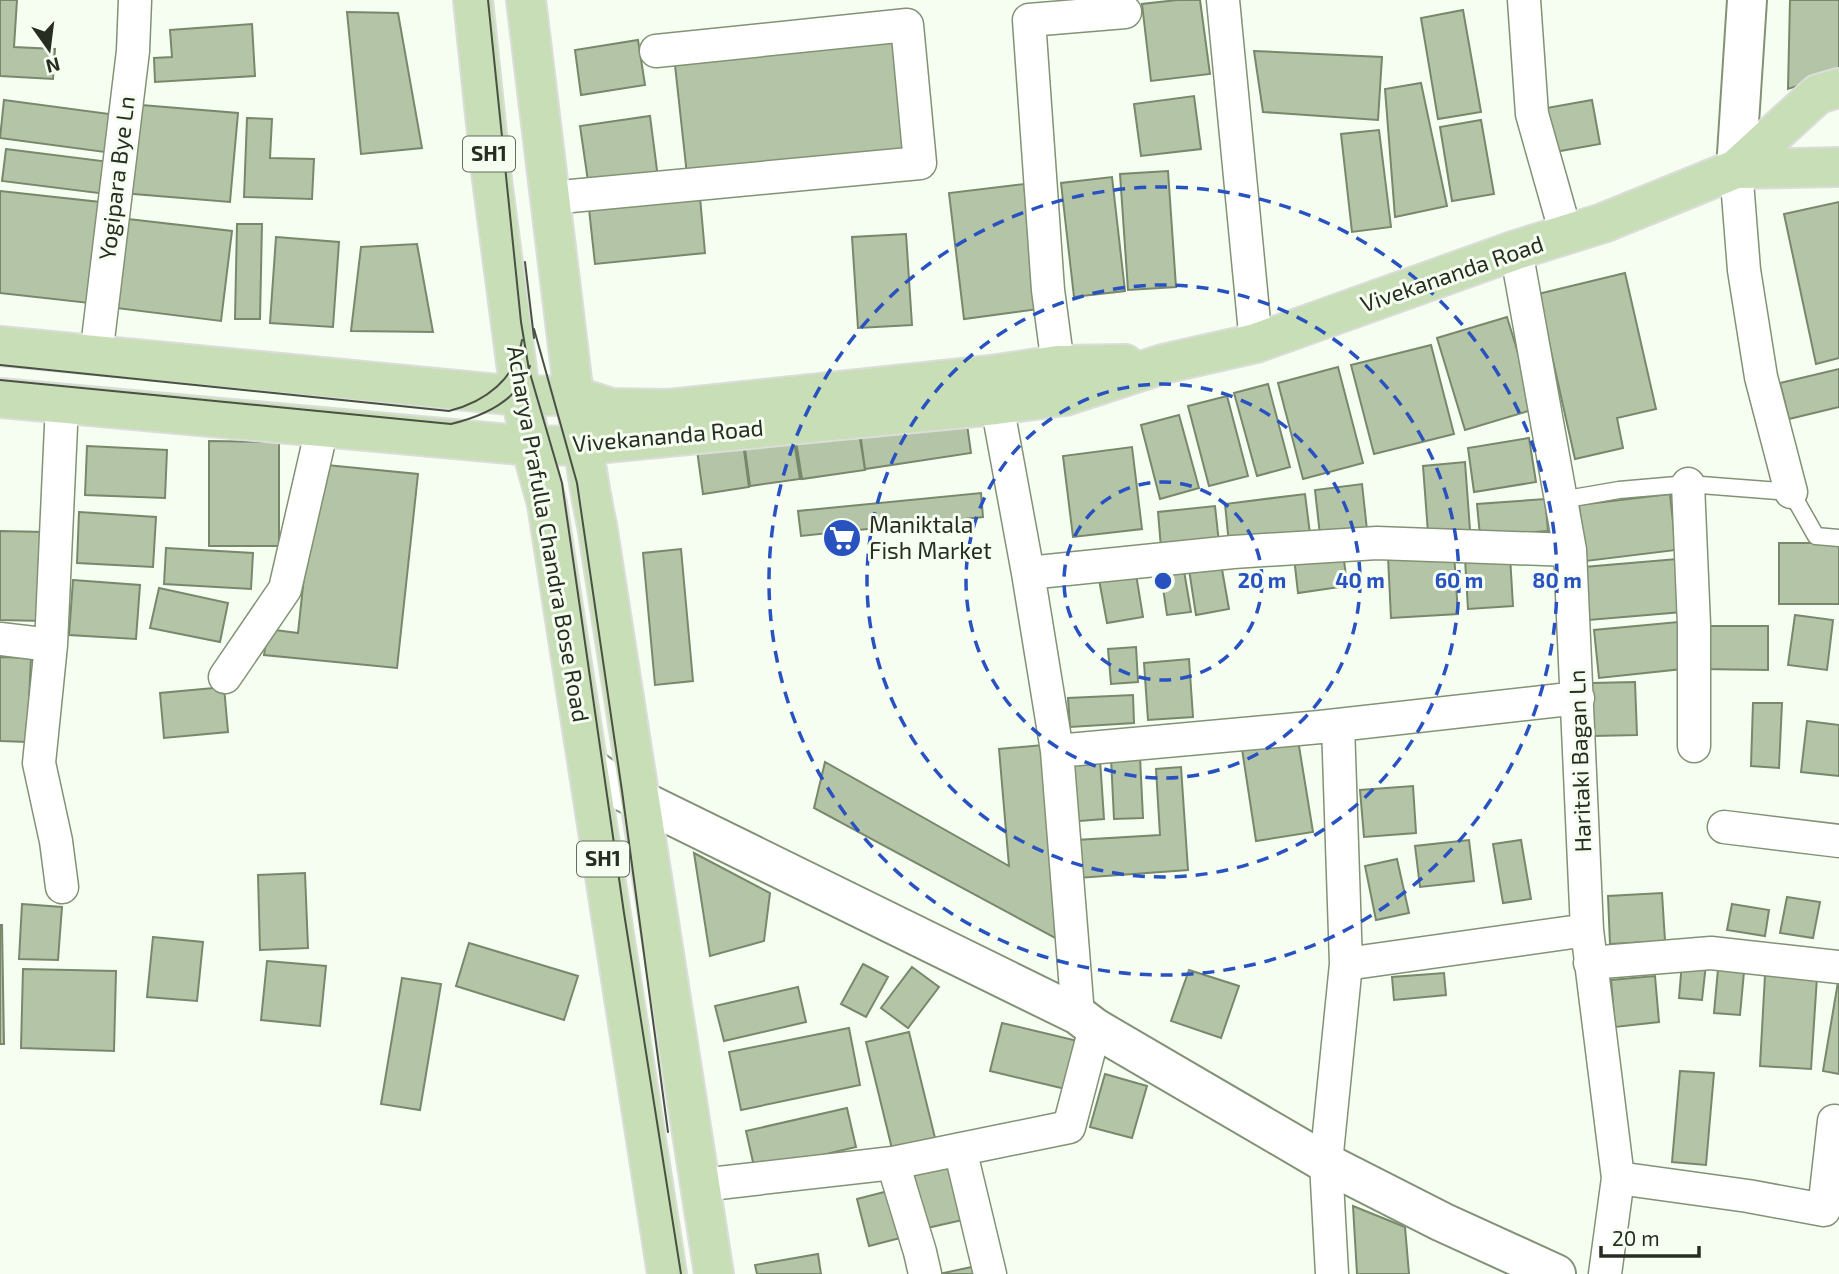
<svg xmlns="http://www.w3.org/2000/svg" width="1839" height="1274" font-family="'Exo 2',sans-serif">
<rect width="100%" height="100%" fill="#f6fef1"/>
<!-- building -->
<path fill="#b4c5a7" stroke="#78886b" stroke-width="2" d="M0 0H17L14 47 55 49 53 79 0 76Z
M1177 0H1200L1210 74 1151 81 1142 4Z
M1790 0H1839V73L1788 89Z
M1463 10 1481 112 1438 119 1421 18Z
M347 12 398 13 422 148 361 154Z
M252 24 255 76 155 82 154 58 172 57 170 30Z
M896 31 909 151 687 175 674 56Z
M638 40 645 85 581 95 575 50Z
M1254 51 1382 57 1378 120 1263 112Z
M1421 83 1447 206 1395 217 1385 89Z
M1194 96 1201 149 1141 156 1134 104Z
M4 100 117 115 112 153 0 138Z
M1592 100 1600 144 1549 153 1541 109Z
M129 104 238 113 230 202 122 193Z
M650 116 658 178 589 188 580 126Z
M247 118 272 119 270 158 314 159 312 199 244 197Z
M1481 120 1494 194 1452 201 1440 127Z
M1379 130 1391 227 1352 232 1341 134Z
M6 149 110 162 106 194 2 181Z
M1168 171 1176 287 1128 290 1120 174Z
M1112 177 1125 291 1074 297 1061 183Z
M1024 184 1039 309 964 319 949 193Z
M0 191 100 202 89 303 0 293Z
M700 197 705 253 595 264 589 209Z
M1839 202V358L1816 364 1784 214Z
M128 219 232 231 221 321 116 308Z
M237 224H262L260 319H235Z
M906 234 912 325 858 328 852 237Z
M276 237 339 242 333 327 270 323Z
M417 244 433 332 351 331 361 247Z
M1625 273 1656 409 1617 418 1623 448 1575 459 1538 294Z
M1507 317 1535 409 1465 430 1437 338Z
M1431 345 1454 434 1374 454 1351 365Z
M1338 367 1363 463 1303 479 1278 383Z
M1839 369V407L1789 419 1780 383Z
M1268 384 1290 467 1257 476 1234 393Z
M1227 396 1248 476 1209 486 1188 406Z
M965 410 971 453 865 469 859 425Z
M1179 415 1199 488 1160 499 1141 425Z
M858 426 865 470 802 479 795 435Z
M793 435 800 479 750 486 744 442Z
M1529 438 1536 482 1474 492 1468 448Z
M209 441 279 442V546H209Z
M743 443 749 487 703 494 697 450Z
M87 446 167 450 165 498 85 495Z
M1132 447 1142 529 1073 537 1063 456Z
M1465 462 1470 530 1428 533 1423 466Z
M316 464 418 474 397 668 264 655 268 629 298 633Z
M1362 484 1367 530 1320 535 1315 490Z
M981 493 983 517 801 536 798 511Z
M1305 494 1310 534 1229 544 1225 504Z
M1670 494 1676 550 1586 561 1579 505Z
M1545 499 1548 531 1480 536 1477 504Z
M1215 506 1219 543 1161 548 1158 512Z
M79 512 156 517 153 567 77 563Z
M0 531 45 532 43 621 0 620Z
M1779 543H1839V604H1779Z
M166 548 253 553 251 589 164 584Z
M681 549 693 681 655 685 643 553Z
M1343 551 1347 586 1298 593 1294 557Z
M1454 553 1458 614 1391 618 1388 557Z
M1510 556 1513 606 1468 609 1465 559Z
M1220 558 1229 609 1196 615 1188 563Z
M1677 559 1682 612 1589 620 1584 567Z
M1183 565 1191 612 1167 615 1160 568Z
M1135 568 1143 617 1107 623 1098 574Z
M73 580 140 585 136 639 69 635Z
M159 588 228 603 220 642 150 628Z
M1795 615 1833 620 1827 670 1788 665Z
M1678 622 1682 669 1599 678 1594 630Z
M1701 626H1768V670L1701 669Z
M1136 647 1138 682 1111 684 1108 649Z
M0 657 31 658 27 742 0 741Z
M1189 659 1193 717 1148 720 1144 663Z
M1635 682 1637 735 1593 736 1592 683Z
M224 687 228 732 164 738 160 693Z
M1133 695 1134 723 1070 727 1068 698Z
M1753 703H1782L1779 768 1751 766Z
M1807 721 1839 725V776L1801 772Z
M1298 740 1313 832 1256 841 1242 749Z
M1043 745 1059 940 814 808 825 762 1009 866 999 749Z
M1140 757 1143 818 1114 819 1111 758Z
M1100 760 1104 819 1067 822 1062 762Z
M1181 767 1188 870 1078 878 1076 840 1160 835 1156 769Z
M1413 786 1416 833 1364 837 1360 790Z
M1469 840 1474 881 1420 887 1415 846Z
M1521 840 1531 899 1503 903 1493 844Z
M694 853 770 893 764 941 710 956Z
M1397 859 1409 913 1376 920 1365 866Z
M305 873 308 948 260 950 258 875Z
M1662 893 1665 941 1610 944 1608 896Z
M1787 897 1820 902 1813 938 1780 933Z
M22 904 62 907 58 960 19 959Z
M1732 904 1769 910 1765 936 1727 930Z
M0 925H2L4 1044H0Z
M153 937 203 942 197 1001 147 997Z
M469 943 578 976 564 1020 456 986Z
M1719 958 1745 961 1740 1015 1714 1013Z
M267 961 326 966 320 1026 261 1020Z
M1682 962 1706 964 1702 1000 1679 998Z
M863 964 888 977 866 1017 841 1004Z
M912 967 939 987 908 1028 881 1008Z
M23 969 116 971 114 1051 21 1048Z
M1189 970 1239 986 1221 1038 1171 1021Z
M1444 973 1446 995 1394 1000 1392 977Z
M1765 975 1817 977 1811 1069 1760 1066Z
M1655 976 1659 1022 1615 1027 1611 980Z
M1839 976V1074L1823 1071Z
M402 978 441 984 420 1110 381 1104Z
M798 987 806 1022 724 1041 715 1006Z
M1002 1023 1086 1043 1074 1091 990 1071Z
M849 1028 860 1085 741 1110 729 1052Z
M909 1032 938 1150 895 1161 866 1042Z
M1680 1071 1714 1073 1706 1165 1672 1162Z
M1105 1074 1147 1086 1132 1138 1090 1127Z
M847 1108 856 1147 755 1171 746 1131Z
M952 1158 967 1219 927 1228 912 1168Z
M896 1189 908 1236 869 1246 857 1199Z
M1353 1206 1405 1227 1409 1274H1357Z
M818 1254 821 1274H757L755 1265Z
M981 1265 983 1274H939Z"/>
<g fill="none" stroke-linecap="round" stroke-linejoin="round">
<defs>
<path id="service" d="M1561 500 1619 490 1688 484 1791 492 1816 536 1839 538"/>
<path id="minor" d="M1223 0 1256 343
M1524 0 1532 114 1566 234
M1736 169 1744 270 1761 377 1791 492
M550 198 920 163 907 25 656 51
M1516 250 1570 550 1587 930 1618 1178 1605 1274
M96 356 133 51 135 0
M993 383 1028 573 1057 751 1078 1015
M1063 389 1058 365 1048 290 1029 20 1125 12
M1688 484 1694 625V746
M1028 573 1233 552 1377 543 1570 550
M0 639 51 645
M225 677 285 589 322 428
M1057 751 1320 727 1578 698
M1724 827 1839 841
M62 887 56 841 39 763 51 645 62 404
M1590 963 1711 953 1839 967
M1346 964 1587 930
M960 1149 990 1274
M893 1163 920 1252 925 1274
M1618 1178 1748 1196 1824 1210 1834 1121
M701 1185 893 1163 1069 1127 1095 1028
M1332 1274 1326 1163 1346 964 1338 725"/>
<path id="tertiary" d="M589 767 622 791 1078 1015 1095 1028 1326 1163 1442 1222 1556 1274"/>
<path id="secondary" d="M1736 169 1747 0"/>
<path id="primary" d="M473 0 491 172 519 385 531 446 547 504 667 1274
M526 0 574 396C584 439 587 482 597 525L714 1274
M1736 169 1818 94 1839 88
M0 346 510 395 574 396 611 408 669 409 991 375 1058 365 1125 364
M0 398 531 446 585 445 996 405 1065 396 1163 364 1256 343 1516 250 1603 223 1736 169 1839 167"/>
</defs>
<!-- service casing -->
<use href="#service" stroke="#829275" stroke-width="19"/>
<!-- minor casing -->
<use href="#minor" stroke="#829275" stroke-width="35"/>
<!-- tertiary casing -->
<use href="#tertiary" stroke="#829275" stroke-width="42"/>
<!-- secondary casing -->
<use href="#secondary" stroke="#829275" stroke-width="42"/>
<!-- primary casing -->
<use href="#primary" stroke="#dcdddb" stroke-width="42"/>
<!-- service -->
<use href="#service" stroke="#fff" stroke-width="16"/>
<!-- minor -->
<use href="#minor" stroke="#fff" stroke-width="32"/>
<!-- tertiary -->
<use href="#tertiary" stroke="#fff" stroke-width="38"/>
<!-- secondary -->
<use href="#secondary" stroke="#fff" stroke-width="38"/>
<!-- primary -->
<use href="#primary" stroke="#c7deb6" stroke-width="38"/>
<!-- tram -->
<path stroke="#4a5044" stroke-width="2" d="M488 0 521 322 529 370 562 483 624 913 681 1274
M525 262 534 338
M534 329 577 483 622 791 668 1132
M0 365 449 411C485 402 516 379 522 340
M0 380 451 424C484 416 519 401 530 366"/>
</g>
<!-- distance rings -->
<g fill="none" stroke="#2952c1" stroke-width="3.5" stroke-dasharray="12 9">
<circle cx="1163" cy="581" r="99"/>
<circle cx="1163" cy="581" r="197"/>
<circle cx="1163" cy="581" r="296"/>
<circle cx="1163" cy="581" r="394"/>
</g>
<!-- icons -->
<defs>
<symbol id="supermarket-disc" viewBox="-11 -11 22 22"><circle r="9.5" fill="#2952c1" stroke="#f6fef1"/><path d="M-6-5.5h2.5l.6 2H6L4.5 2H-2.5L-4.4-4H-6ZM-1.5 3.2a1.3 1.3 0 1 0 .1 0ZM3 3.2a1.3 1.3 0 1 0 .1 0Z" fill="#fff"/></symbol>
</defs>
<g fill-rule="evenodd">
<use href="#supermarket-disc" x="820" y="516" width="44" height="44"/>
</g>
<g text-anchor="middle" stroke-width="6" stroke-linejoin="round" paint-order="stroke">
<!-- shield labels -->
<g fill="#f6fef1" stroke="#656c5f" stroke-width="2">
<rect x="463" y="136.5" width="52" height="35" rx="5"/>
<rect x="577" y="841.5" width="52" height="35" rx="5"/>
</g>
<g font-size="21" font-weight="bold" fill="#272d21">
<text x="489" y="161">SH1</text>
<text x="603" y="866">SH1</text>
</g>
<!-- street labels -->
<g font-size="23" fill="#272d21" stroke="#f6fef1">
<text transform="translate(117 178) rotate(-83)" y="8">Yogipara Bye Ln</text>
<text transform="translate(1452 274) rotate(-19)" y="8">Vivekananda Road</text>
<text transform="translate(668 436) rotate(-5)" y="8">Vivekananda Road</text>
<text transform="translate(548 534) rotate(80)" y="8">Acharya Prafulla Chandra Bose Road</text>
<text transform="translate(1580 761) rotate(-92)" y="8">Haritaki Bagan Ln</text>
</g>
<!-- poi labels -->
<g font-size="23" fill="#272d21" stroke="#f6fef1" text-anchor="start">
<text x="869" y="533">Maniktala<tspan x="869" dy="26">Fish Market</tspan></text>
</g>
</g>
<circle cx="1163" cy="581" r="10" fill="#2952c1" stroke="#f6fef1" stroke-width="3.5"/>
<g font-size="21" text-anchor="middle" font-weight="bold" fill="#2952c1" stroke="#f6fef1" stroke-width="6" stroke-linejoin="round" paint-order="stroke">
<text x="1262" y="588">20 m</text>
<text x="1360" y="588">40 m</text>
<text x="1459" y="588">60 m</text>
<text x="1557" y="588">80 m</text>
</g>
<!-- north arrow -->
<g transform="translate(49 49) rotate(166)" stroke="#f6fef1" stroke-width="5" paint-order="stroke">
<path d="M0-5L12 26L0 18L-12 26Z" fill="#272d21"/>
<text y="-10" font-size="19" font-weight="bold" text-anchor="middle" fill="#272d21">N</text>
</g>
<!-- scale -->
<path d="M1601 1246v10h98v-10" fill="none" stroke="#272d21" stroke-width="3.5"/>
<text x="1612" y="1246" font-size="21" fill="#272d21" stroke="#f6fef1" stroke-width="5" paint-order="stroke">20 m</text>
</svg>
